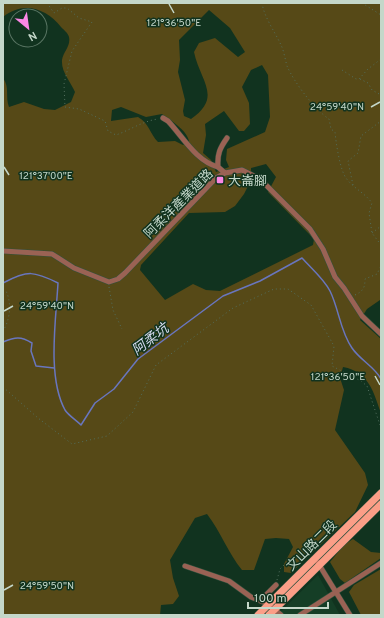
<svg xmlns="http://www.w3.org/2000/svg" width="384" height="618" font-family="Overpass,'Noto Sans TC',sans-serif">
<rect width="100%" height="100%" fill="#11331f"/>
<!-- built -->
<path fill="#153e26" d="M318 575 340 615H277Z"/>
<!-- green -->
<path fill="#564917" fill-rule="evenodd" d="M3 3H381V287L380 300 367 309 360 320 381 339V413C373 391 369 372 343 367L340 378 344 390 335 430 365 473 368 485 355 512 291 573 284 572V564L293 547 289 539 276 538 265 539 254 570H242C228 553 221 532 207 514L195 518 170 560 173 578 179 596 173 604 161 605 160 615H3V78C10 87 5 97 9 107L24 102 44 109 55 110 71 102 75 92C71 82 61 72 62 60 63 52 71 46 69 37 68 33 64 30 61 27 46 8 23 1 3 17ZM209 10 230 28 245 52 238 57 215 38 199 43 194 52C200 81 223 97 191 119L184 116 183 111 185 100 178 72 180 60 179 40ZM262 65 268 75 270 117 265 132 227 149 226 160 229 167 216 172 211 160 203 153 206 135 205 124 224 111 239 131H244L250 124 249 103 242 87 251 70ZM121 107 146 117 162 114C170 120 187 130 189 141L183 145 175 141 158 142C150 134 149 123 138 117L111 121 112 110ZM266 164 276 177 268 192 314 239 313 245 220 291 206 290 193 284 165 300 140 270 141 265 189 213 225 212 235 206 244 194 251 180V168Z
M353 539 371 552 381 553V558L345 583 340 579 330 562 344 545Z
M381 569V615H361L349 592 354 585Z"/>
<g fill="none" stroke-linecap="round" stroke-linejoin="round">
<!-- stream -->
<path stroke="#6976be" stroke-width="1.5" d="M3 283C28 270 34 271 58 283 56 320 47 377 65 410 68 415 76 420 81 425L95 403 114 389 138 359 223 296 260 281 302 258C311 268 324 279 330 291 339 309 340 331 352 348 360 360 375 367 381 379
M3 342C15 337 21 336 32 343L31 351 36 366 54 368"/>
<defs>
<path id="minor" d="M163 118 168 121C183 137 196 161 218 167
M225 173 218 167C217 154 220 148 227 138
M3 251 52 254 74 268 109 282 118 279 125 273 216 178 225 173 242 170 260 179 310 229 323 249 335 277 344 288 362 316 381 334
M318 563 350 615
M185 566 229 581 251 597 268 604 281 615
M261 600 276 585
M300 615 381 563"/>
<path id="major" d="M258 615 381 493
M269 615 381 504"/>
</defs>
<!-- minor casing -->
<use href="#minor" stroke="#31513e" stroke-width="6"/>
<!-- major casing -->
<use href="#major" stroke="#31513e" stroke-width="8"/>
<!-- path -->
<path stroke="#536f5e" stroke-width="1" stroke-dasharray="1 3" stroke-linecap="butt" d="M47 3 54 13 62 8H67L79 18 92 22 72 51 64 84 65 107 79 109 105 121 108 131 116 135C130 130 143 121 158 119
M262 3C264 17 275 32 281 45 284 51 285 59 287 66 294 82 314 109 329 119L331 129 335 132C336 143 340 170 346 178 353 188 365 193 372 203L369 213 372 233 381 245
M362 3 381 15
M342 70 356 79H359L368 69 381 59
M360 79 368 83 372 90 381 95
M353 185 348 161 358 153 361 136 381 121
M372 233 381 226
M109 287 113 310 122 329
M3 290 6 291C12 303 10 320 3 331
M355 295C363 291 365 288 365 279L377 274 381 266
M3 387 38 418 72 444 107 436 133 412 156 365 233 308 274 289H288L311 305 334 346 332 366 361 381 367 386 381 428
M277 580 280 569 293 556"/>
<!-- minor -->
<use href="#minor" stroke="#9a6254" stroke-width="5"/>
<!-- major -->
<use href="#major" stroke="#fb9e87" stroke-width="7"/>
</g>
<!-- ticks -->
<path fill="none" stroke="#c4d7c9" stroke-width="1.5" d="M169 4 174 13M371 107 380 102M4 167 9 175M4 311 13 306M375 376 380 385M4 590 13 585"/>
<!-- markers -->
<rect fill="#fb87e5" stroke="#11331f" stroke-width="1.5" x="216" y="176" width="8" height="8" rx="2"/>
<g text-anchor="middle" stroke-width="3" stroke-linejoin="round" paint-order="stroke">
<!-- poi labels -->
<g font-size="13" fill="#c4d7c9" stroke="#11331f" text-anchor="start">
<text x="228" y="185">大崙腳</text>
</g>
<!-- street labels -->
<g font-size="13" fill="#c4d7c9" stroke="#11331f">
<text transform="translate(178 203) rotate(-45)" y="5">阿柔洋產業道路</text>
<text transform="translate(311 545) rotate(-45)" y="5">文山路二段</text>
</g>
<!-- water labels -->
<g font-size="14" font-style="italic" fill="#d6dbef" stroke="#11331f">
<text transform="translate(150 339) rotate(-38)" y="5">阿柔坑</text>
</g>
</g>
<g font-size="10" text-anchor="middle" fill="#c4d7c9" stroke="#11331f" stroke-width="3" stroke-linejoin="round" paint-order="stroke">
<text x="174" y="26">121°36'50"E</text>
<text x="337" y="110">24°59'40"N</text>
<text x="46" y="179">121°37'00"E</text>
<text x="47" y="309">24°59'40"N</text>
<text x="338" y="380">121°36'50"E</text>
<text x="47" y="589">24°59'50"N</text>
</g>
<!-- border -->
<rect width="384" height="618" fill="none" stroke="#c4d7c9" stroke-width="8"/>
<!-- north arrow -->
<g transform="translate(28 28) rotate(151)"><circle r="19" fill="#11331f" stroke="#597563"/>
<path d="M0-3L7 15L0 10L-7 15Z" fill="#fb87e5"/>
<text y="-6" font-size="11" font-weight="bold" text-anchor="middle" fill="#c4d7c9">N</text>
</g>
<!-- scale -->
<path d="M248 602v6h80v-6" fill="none" stroke="#c4d7c9" stroke-width="2"/>
<text x="254" y="602" font-size="12" fill="#c4d7c9" stroke="#11331f" stroke-width="3" paint-order="stroke">100 m</text>
</svg>
